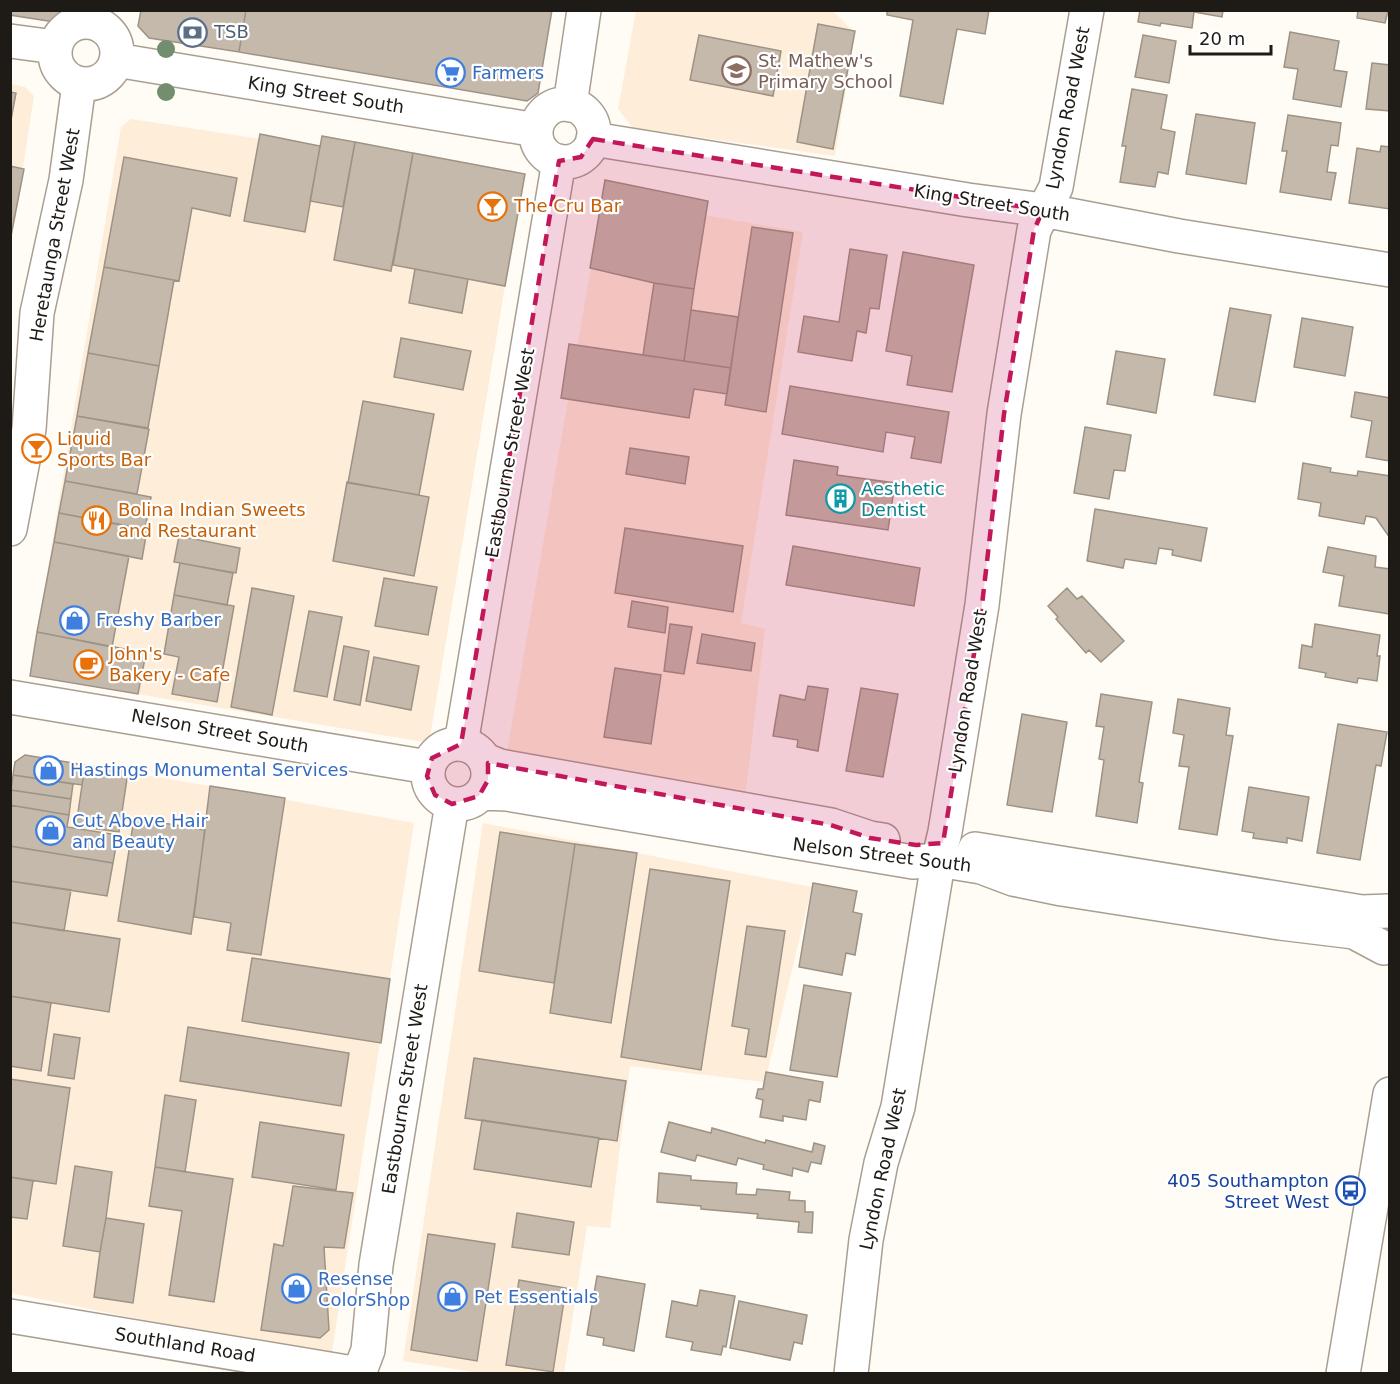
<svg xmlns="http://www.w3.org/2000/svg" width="1400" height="1384" font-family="'DejaVu Sans',sans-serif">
<rect width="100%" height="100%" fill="#fffbf5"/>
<!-- built -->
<path fill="#feeed9" d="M636 11H833L855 33 835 156 633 128 618 109Z
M11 84 25 87 34 96 11 243Z
M131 119 514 178 521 190 429 743 30 676 121 127Z
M603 198 803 232 741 623 765 629 745 798 507 752Z
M25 755 210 786 414 823 331 1358 11 1293 10 792 15 762Z
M483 823 812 887 765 1082 630 1066 610 1228 587 1226 564 1373H481L403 1361Z"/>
<!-- building -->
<path fill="#c4b9ab" stroke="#9d9385" stroke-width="1.5" d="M10 10H64L55 20 48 21 10 15Z
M141 10H246L239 52 149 38 138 26Z
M246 10H552L538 93 527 101 239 52Z
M887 10H989L985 34 957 29 943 104 900 96 913 20 887 15Z
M1140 10H1223L1222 17 1194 12 1192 28 1161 23 1160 26 1138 22Z
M1358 10H1390V12L1388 11 1385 23 1357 18Z
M818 24 855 31 833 149 797 142Z
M1290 32 1339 41 1334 70 1347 72 1341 107 1293 99 1298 69 1284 67Z
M699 35 781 51 773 96 690 80Z
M1143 35 1176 41 1169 83 1135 77Z
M1372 63 1390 65V111L1366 109Z
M1132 89 1167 95 1161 129 1175 132 1168 174 1158 172 1155 187 1120 182 1126 146H1122Z
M10 92 16 93 10 125Z
M1196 114 1255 123 1246 184 1186 174Z
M1288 115 1341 123 1338 146 1331 145 1327 172 1336 173 1331 200 1280 192 1287 151H1282Z
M260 134 320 146 305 232 244 221Z
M322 136 355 142 343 207 310 201Z
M355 142 413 153 391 271 334 260Z
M1381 146 1390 147V209L1349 203 1357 148 1380 152Z
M413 153 525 174 505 286 393 265Z
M124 157 237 178 230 216 192 208 179 281 104 267Z
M10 166 24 169 10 241Z
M605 180 708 201 694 289 654 283 590 268Z
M752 227 793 233 766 412 725 405Z
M850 249 887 255 879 309 870 308 866 333 857 331 852 361 798 352 804 316 839 322Z
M903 252 974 265 952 392 907 385 912 356 886 351Z
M104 267 174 280 159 366 88 353Z
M415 269 468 279 462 313 409 303Z
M654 283 694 289 684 361 643 355Z
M1230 308 1271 315 1255 402 1214 395Z
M691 310 738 317 731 368 684 361Z
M1302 318 1353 327 1345 376 1294 367Z
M401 338 471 351 463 390 394 377Z
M569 344 731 368 727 394 694 389 689 418 561 398Z
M1116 351 1165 359 1156 413 1107 404Z
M88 353 159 366 148 428 77 416Z
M790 386 949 412 941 463 911 458 915 437 886 432 883 452 782 434Z
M1355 392 1390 398V461L1366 457 1372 421 1351 417Z
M363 401 434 414 419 495 348 483Z
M77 416 149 429 137 494 65 481Z
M1085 427 1131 435 1125 471 1114 470 1109 499 1074 493Z
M630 448 689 457 685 484 626 474Z
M794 460 838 467 837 475 895 483 888 530 786 515Z
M1303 463 1331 468 1330 472 1357 476 1358 471 1390 476V538L1376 518 1366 516 1364 524 1319 516 1321 503 1298 499Z
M65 481 151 497 145 529 59 513Z
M347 482 429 497 414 576 333 561Z
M1095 509 1207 528 1201 561 1172 555 1173 550 1159 548 1156 564 1125 559 1123 568 1087 561Z
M59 513 147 530 142 559 54 542Z
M625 528 743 546 733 612 615 593Z
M179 536 240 548 236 573 174 562Z
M54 542 129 556 112 647 37 632Z
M793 546 920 568 914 606 786 585Z
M1328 547 1376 556 1375 567 1390 569V614L1339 606 1344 576 1323 572Z
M180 563 233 573 227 605 174 595Z
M384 578 437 587 428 635 375 626Z
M252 588 294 596 272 715 231 707Z
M1067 588 1077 599 1082 596 1124 641 1101 662 1089 650 1086 653 1056 619 1058 617 1048 606Z
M174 595 234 606 217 702 172 694 179 657 164 654Z
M632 601 668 607 665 633 628 627Z
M309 611 342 617 327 697 294 691Z
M670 624 692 627 684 674 664 671Z
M1315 624 1380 635 1377 656H1380L1377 681 1358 678 1357 683 1325 677 1326 673 1299 668 1302 645 1312 647Z
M37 632 146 653 138 694 30 676Z
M702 634 755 643 751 671 697 663Z
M344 646 369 651 360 705 334 700Z
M374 657 419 666 411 710 366 701Z
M615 668 661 675 651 744 604 737Z
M808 686 828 689 818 751 797 747 798 740 773 736 780 695 805 700Z
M861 688 898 694 883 777 846 771Z
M1101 694 1152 702 1139 782 1143 783 1137 823 1096 816 1104 760 1099 759 1104 727 1096 726Z
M1178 699 1230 708 1226 735 1233 736 1217 835 1179 829 1189 767 1179 766 1184 735 1173 733Z
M1022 714 1067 722 1052 812 1007 805Z
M1338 724 1387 732 1381 766 1376 765 1360 860 1317 853Z
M25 755 85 765 82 785 13 775 15 762Z
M85 765 128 772 119 832 76 826Z
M13 775 73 784 71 799 11 790Z
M210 786 285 798 261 955 227 950 231 923 194 917Z
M1249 787 1309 797 1302 841 1287 838V843L1253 838 1254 833 1242 831Z
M11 790 71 799 69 815 10 805Z
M10 805 69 815 67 827 118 835 113 863 10 846Z
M134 818 205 830 191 934 118 921Z
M500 832 575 844 554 983 479 971Z
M575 844 637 853 611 1023 550 1013Z
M10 846 113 863 107 896 10 881Z
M650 869 730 881 701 1070 621 1057Z
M10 881 71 890 64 931 10 922Z
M813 883 857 891 853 912 862 914 855 955 846 953 842 975 799 967Z
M10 922 120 939 109 1012 10 996Z
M747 926 785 931 766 1057 745 1054 749 1029 732 1026Z
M252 958 390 979 381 1043 242 1021Z
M804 985 851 993 837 1077 790 1070Z
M10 996 51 1003 41 1071 10 1066Z
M188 1027 349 1053 341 1106 180 1081Z
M54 1034 80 1038 74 1079 48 1075Z
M474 1058 626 1081 617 1141 465 1118Z
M766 1072 823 1082 820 1102 809 1100 806 1120 783 1116V1121L760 1117 763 1100 756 1098 758 1089H763Z
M10 1079 70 1088 56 1184 10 1177Z
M165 1095 196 1100 185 1172 155 1167Z
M482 1120 599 1138 591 1187 474 1169Z
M260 1122 344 1135 336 1190 252 1177Z
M669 1122 711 1133 712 1128 765 1143 766 1140 812 1152 814 1143 825 1146 821 1164 811 1162 808 1172 793 1168 792 1176 763 1169 764 1165 738 1158 736 1165 697 1155 695 1161 661 1152Z
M75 1166 112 1172 106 1218 100 1252 63 1246Z
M155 1167 233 1179 214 1302 169 1295 182 1211 149 1206Z
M659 1173 691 1176V1180L737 1183 736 1194 756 1195 757 1189 790 1192 789 1200 805 1201V1212H813L812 1233 798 1232 799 1222 757 1218 758 1214 701 1209V1206L657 1202Z
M10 1177 33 1181 27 1219 10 1217Z
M293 1186 353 1193 344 1248 324 1247 329 1330 320 1338 261 1330 274 1244 283 1246Z
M517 1213 574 1222 569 1255 512 1247Z
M106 1218 144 1224 133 1303 94 1297 100 1252Z
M428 1234 495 1244 477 1361 411 1350Z
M597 1276 645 1284 634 1351 603 1345 604 1338 587 1335Z
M519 1280 566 1288 553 1372 506 1365Z
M700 1290 735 1296 726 1347 723 1346 721 1355 691 1350 693 1342 666 1337 672 1301 697 1306Z
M739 1301 807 1315 802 1344 794 1342 790 1360 730 1348Z"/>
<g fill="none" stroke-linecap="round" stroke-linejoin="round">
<defs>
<path id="minor" d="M55 53a31 31 0 1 1 62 0a31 31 0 1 1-62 0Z
M10 41 55 47
M116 60 536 130
M536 133a29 29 0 1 1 58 0a29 29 0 1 1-58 0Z
M570 105 584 10
M593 139 968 200 1043 210 1179 236 1390 270
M10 529 29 429 37 313 66 180 79 84
M461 744 559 161
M10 1316 359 1374
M359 1374 368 1350 376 1265 452 804
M851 1374 866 1240 881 1163 898 1107 939 857 945 832 982 605 1004 414 1034 230 1056 187 1087 10"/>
<path id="major" d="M10 697 428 767
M428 774a30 30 0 1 1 60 0a30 30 0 1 1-60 0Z
M485 760 500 766 831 825 870 838 883 840
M481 793 507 794 913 862 938 860 981 867 1013 879 1062 889 1280 923 1354 932 1384 948
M975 849 1362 912 1389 911
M1343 1374 1390 1094"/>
</defs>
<!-- minor casing -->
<use href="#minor" stroke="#a99f91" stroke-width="36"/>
<!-- major casing -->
<use href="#major" stroke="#a99f91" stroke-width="36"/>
<!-- minor -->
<use href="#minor" stroke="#fff" stroke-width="33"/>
<!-- major -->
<use href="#major" stroke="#fff" stroke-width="33"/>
</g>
<!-- trees -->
<g fill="#738e6f">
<circle cx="166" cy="49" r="9"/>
<circle cx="166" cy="92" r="9"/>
</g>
<!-- marked area -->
<path fill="#c2185b" fill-opacity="0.2" stroke="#c2185b" stroke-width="4.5" stroke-dasharray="12 8" stroke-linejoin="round" d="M593 139 1043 210 1034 230 1004 414 982 605 943 843 916 845 870 838 831 825 488 763V780L479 796 452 804 435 795 427 776 432 758 461 744 559 161 581 157Z"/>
<!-- icons -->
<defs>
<symbol id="bank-ring" viewBox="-11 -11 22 22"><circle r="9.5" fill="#fff" stroke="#5c6f8a" stroke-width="1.5"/><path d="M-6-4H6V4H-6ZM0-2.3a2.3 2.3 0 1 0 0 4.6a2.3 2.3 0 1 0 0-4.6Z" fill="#5c6f8a"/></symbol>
<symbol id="school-ring" viewBox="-11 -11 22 22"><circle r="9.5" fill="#fff" stroke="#8d6e63" stroke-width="1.5"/><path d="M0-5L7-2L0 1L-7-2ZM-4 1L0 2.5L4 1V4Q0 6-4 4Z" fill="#8d6e63"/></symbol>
<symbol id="supermarket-ring" viewBox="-11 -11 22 22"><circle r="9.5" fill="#fff" stroke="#3f7fe0" stroke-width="1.5"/><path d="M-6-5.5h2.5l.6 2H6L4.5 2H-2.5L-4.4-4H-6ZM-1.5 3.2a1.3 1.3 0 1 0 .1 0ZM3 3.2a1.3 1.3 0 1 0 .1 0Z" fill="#3f7fe0"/></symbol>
<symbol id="bar-ring" viewBox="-11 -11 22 22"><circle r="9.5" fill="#fff" stroke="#e8710a" stroke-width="1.5"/><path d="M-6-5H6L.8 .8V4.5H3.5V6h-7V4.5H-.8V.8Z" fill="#e8710a"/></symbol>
<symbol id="building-ring" viewBox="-11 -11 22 22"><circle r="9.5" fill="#fff" stroke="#0f9aa8" stroke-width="1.5"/><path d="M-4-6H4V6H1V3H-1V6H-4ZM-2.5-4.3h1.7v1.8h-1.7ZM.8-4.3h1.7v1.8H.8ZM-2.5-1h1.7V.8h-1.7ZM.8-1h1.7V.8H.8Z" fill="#0f9aa8"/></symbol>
<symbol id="restaurant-ring" viewBox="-11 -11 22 22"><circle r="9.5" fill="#fff" stroke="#e8710a" stroke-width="1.5"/><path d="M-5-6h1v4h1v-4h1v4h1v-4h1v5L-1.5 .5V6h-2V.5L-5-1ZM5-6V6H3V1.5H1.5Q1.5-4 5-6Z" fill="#e8710a"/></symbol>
<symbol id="shop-ring" viewBox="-11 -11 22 22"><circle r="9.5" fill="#fff" stroke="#3f7fe0" stroke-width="1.5"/><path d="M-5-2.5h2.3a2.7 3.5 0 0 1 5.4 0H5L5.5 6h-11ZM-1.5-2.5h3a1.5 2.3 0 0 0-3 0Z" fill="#3f7fe0"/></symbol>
<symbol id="cafe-ring" viewBox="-11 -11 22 22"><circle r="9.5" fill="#fff" stroke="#e8710a" stroke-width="1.5"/><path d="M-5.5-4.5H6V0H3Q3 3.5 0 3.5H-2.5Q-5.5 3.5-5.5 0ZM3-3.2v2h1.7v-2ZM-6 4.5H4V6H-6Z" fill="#e8710a"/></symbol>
<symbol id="bus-ring" viewBox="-11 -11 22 22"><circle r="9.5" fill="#fff" stroke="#1a4fb4" stroke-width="1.5"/><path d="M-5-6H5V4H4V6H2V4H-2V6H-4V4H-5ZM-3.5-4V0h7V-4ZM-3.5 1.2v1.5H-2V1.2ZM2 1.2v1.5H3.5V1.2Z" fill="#1a4fb4"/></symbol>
</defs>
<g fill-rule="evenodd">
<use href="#bank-ring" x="176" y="16" width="33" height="33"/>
<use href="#school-ring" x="720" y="54" width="33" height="33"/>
<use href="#supermarket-ring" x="434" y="56" width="33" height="33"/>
<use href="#bar-ring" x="476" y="190" width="33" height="33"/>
<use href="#bar-ring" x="20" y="432" width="33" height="33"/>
<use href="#building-ring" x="824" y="482" width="33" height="33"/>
<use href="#restaurant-ring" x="80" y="504" width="33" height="33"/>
<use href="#shop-ring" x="58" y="604" width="33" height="33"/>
<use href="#cafe-ring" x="72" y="648" width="33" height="33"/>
<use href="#shop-ring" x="32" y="754" width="33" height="33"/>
<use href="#shop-ring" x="34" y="814" width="33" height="33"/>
<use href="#bus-ring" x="1334" y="1174" width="33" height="33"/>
<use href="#shop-ring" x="280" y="1272" width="33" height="33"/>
<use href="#shop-ring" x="436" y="1280" width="33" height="33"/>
</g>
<g text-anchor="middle" stroke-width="4.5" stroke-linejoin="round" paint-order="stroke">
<!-- service labels -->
<g font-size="18" fill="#4e5e75" stroke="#fff" text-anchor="start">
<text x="214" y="38">TSB</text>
</g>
<!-- education labels -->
<g font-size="18" fill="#785e54" stroke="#fff" text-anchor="start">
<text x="758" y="67">St. Mathew's<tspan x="758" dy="21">Primary School</tspan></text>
</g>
<!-- shop labels -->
<g font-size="18" fill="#366cbe" stroke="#fff" text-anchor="start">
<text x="472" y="79">Farmers</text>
<text x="96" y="626">Freshy Barber</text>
<text x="70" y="776">Hastings Monumental Services</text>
<text x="72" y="827">Cut Above Hair<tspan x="72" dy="21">and Beauty</tspan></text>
<text x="318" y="1285">Resense<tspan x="318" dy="21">ColorShop</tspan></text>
<text x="474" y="1303">Pet Essentials</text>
</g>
<!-- street labels -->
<g font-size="18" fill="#1e1a15" stroke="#fff">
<text transform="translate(326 95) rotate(9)" y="6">King Street South</text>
<text transform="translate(1068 108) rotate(-79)" y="6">Lyndon Road West</text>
<text transform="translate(992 203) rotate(9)" y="6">King Street South</text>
<text transform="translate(55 235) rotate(-80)" y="6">Heretaunga Street West</text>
<text transform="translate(510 453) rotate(-80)" y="6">Eastbourne Street West</text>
<text transform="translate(968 691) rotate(-81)" y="6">Lyndon Road West</text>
<text transform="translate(220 731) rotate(10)" y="6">Nelson Street South</text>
<text transform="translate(882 855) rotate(7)" y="6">Nelson Street South</text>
<text transform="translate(405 1089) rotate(-81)" y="6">Eastbourne Street West</text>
<text transform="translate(883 1169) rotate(-78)" y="6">Lyndon Road West</text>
<text transform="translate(185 1345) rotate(9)" y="6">Southland Road</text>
</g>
<!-- food labels -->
<g font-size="18" fill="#c56008" stroke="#fff" text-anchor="start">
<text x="514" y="212">The Cru Bar</text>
<text x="57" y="445">Liquid<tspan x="57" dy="21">Sports Bar</tspan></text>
<text x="118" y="516">Bolina Indian Sweets<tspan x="118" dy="21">and Restaurant</tspan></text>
<text x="109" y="660">John's<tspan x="109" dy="21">Bakery - Cafe</tspan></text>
</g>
<!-- culture labels -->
<g font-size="18" fill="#0d838f" stroke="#fff" text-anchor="start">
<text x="861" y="495">Aesthetic<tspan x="861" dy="21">Dentist</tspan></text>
</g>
<!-- transit labels -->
<g font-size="18" fill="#164399" stroke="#fff" text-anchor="end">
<text x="1329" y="1187">405 Southampton<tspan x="1329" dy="21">Street West</tspan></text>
</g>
</g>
<!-- border -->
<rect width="1400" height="1384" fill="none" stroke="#1e1a15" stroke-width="24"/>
<!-- scale -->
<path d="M1190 45v9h81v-9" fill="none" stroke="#1e1a15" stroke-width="3"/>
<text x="1199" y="45" font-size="18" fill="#1e1a15" stroke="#ffffff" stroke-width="4.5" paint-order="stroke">20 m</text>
</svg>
